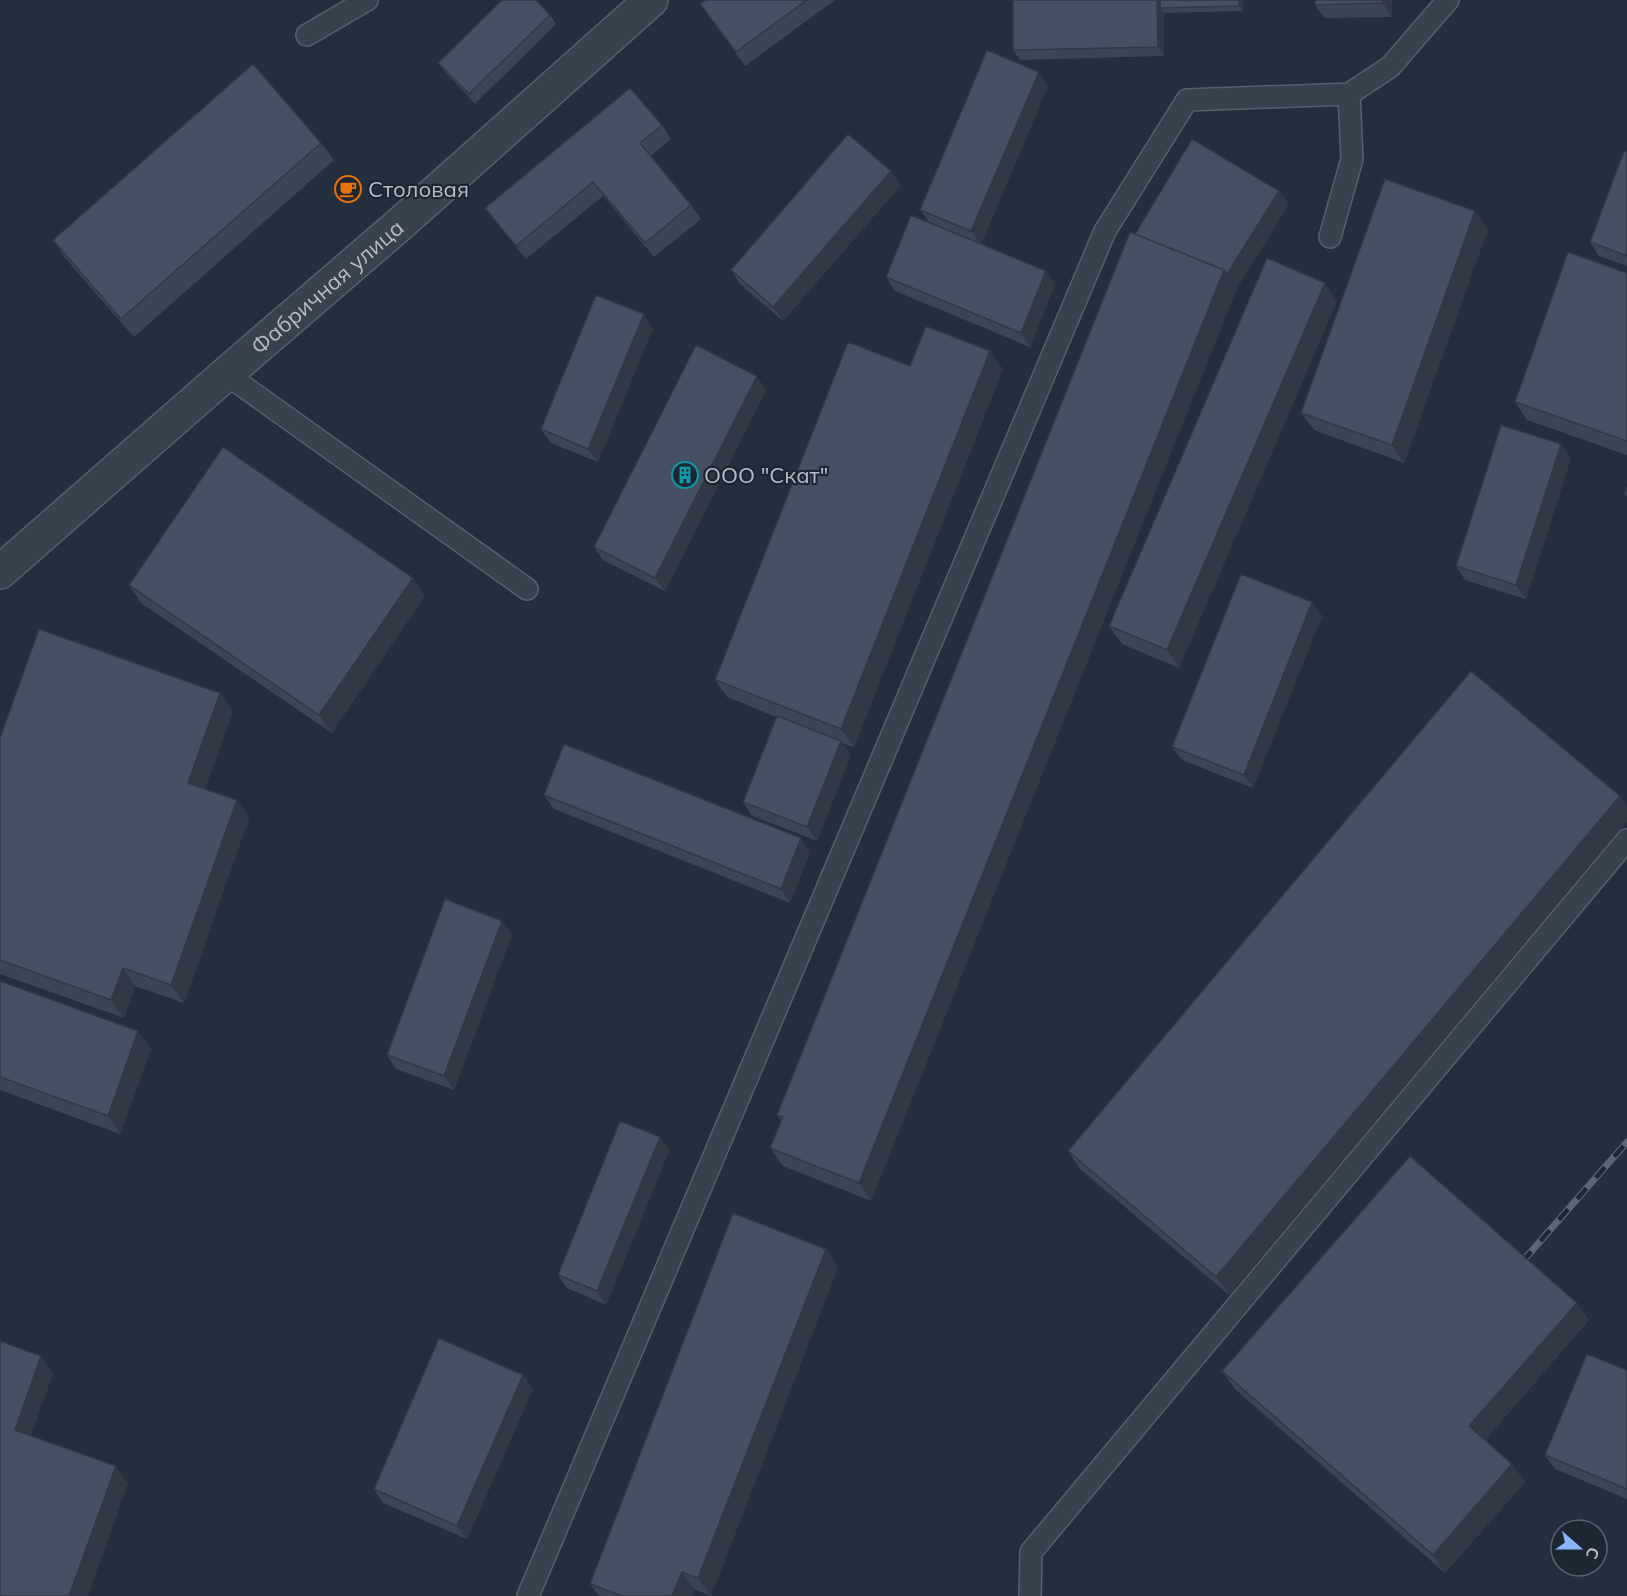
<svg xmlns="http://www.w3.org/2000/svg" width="1627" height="1596" font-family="Mulish,sans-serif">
<rect width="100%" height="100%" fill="#242f3e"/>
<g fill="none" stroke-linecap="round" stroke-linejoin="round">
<defs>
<path id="lane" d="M307 35 367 0
M1330 237 1352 159 1349 94
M226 374 527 589
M528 1596 1105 231 1187 100 1349 94 1390 67 1448 0
M1030 1596 1031 1552 1627 840"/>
<g id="street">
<path id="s1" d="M0 572 226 374 400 224 651 0"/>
</g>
</defs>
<!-- lane casing -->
<use href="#lane" stroke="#565f6c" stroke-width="24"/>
<!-- street casing -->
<use href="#street" stroke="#565f6c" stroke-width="36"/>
<!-- lane -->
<use href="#lane" stroke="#38414e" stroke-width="21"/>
<!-- street -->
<use href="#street" stroke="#38414e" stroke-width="33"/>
<defs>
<path id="rail" d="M1522 1262 1627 1142"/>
</defs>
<!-- rail casing -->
<use href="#rail" stroke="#5a6575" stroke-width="7"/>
<!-- rail -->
<use href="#rail" stroke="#1d2633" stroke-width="4.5" stroke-dasharray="14" stroke-linecap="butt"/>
</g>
<!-- wall -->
<path fill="#3b4654" d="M706 0H835L745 66 700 4Z
M1013 0H1243V11L1164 13V56L1020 60 1013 50Z
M1315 0H1392V17L1324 18 1315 5Z
M550 15 556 24 475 104 445 72 438 63Z
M1048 86 981 244 1055 284 1030 347 895 291 886 277 929 222 920 210Z
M662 125 671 139 651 156 691 205 701 219 654 257 603 196 526 259 495 221 485 208Z
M321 143 334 160 134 337 65 258 53 240Z
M1627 152V266L1599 256 1590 242Z
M901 185 783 321 740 284 731 270Z
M1289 204 1237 288 871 1201 783 1166 770 1148 781 1120 777 1115 1135 234Z
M1488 229 1404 463 1314 430 1301 413Z
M1627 273V455L1527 420 1515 402Z
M1337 301 1179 668 1122 644 1109 626Z
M653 328 598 462 551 443 541 429Z
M910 366 1003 369 854 747 842 743 851 755 817 841 752 816 743 802 776 717 727 697 715 680Z
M766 390 665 591 603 560 594 547Z
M1561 444 1571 458 1526 599 1465 580 1456 566Z
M129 585 425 595 332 733 141 603Z
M1312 602 1322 616 1253 788 1182 760 1172 747Z
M220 693 233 711 205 789 237 800 249 818 184 1003 135 986 124 1018 0 974V738Z
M544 795 810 852 790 903 554 809Z
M1620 796 1627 807V821L1229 1295 1080 1169 1068 1151Z
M512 935 454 1090 396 1069 387 1055Z
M0 981 151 1049 120 1134 0 1090Z
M660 1137 669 1151 606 1305 567 1288 558 1275Z
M826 1249 838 1267 711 1596 694 1589 692 1596H599L590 1584Z
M1577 1303 1589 1320 1485 1440 1525 1482 1445 1573 1235 1389 1222 1371Z
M1627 1370V1499L1555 1469 1545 1455Z
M523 1375 533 1389 467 1539 383 1503 374 1489Z"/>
<!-- shaded-wall -->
<path fill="#303945" d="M1157 0H1164L1160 8 1164 13V56L1158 47Z
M1239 0H1243V11L1239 6Z
M1383 0H1392V17L1383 3Z
M1039 72 1048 86 981 245 971 231Z
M891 171 901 185 783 321 773 307Z
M1279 191 1289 204 1237 288 871 1201 859 1183 1224 270Z
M1475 211 1488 229 1404 463 1392 445Z
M1046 271 1055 284 1030 347 1021 333Z
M1325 283 1337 301 1179 668 1167 650Z
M644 314 653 328 598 462 588 449Z
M990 351 1003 369 854 747 841 729Z
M757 376 766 390 665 591 655 578Z
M1561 444 1571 458 1526 599 1516 585Z
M413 578 425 595 332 733 319 715Z
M1312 602 1322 616 1253 788 1244 775Z
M220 693 233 711 201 801 188 783Z
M841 741 851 755 817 841 807 827Z
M1620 796 1627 807V821L1229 1295 1216 1277Z
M237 800 249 818 184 1003 171 985Z
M801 838 810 852 790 903 781 889Z
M502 921 512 935 454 1090 444 1076Z
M123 968 135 986 124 1018 111 1000Z
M138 1031 151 1049 120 1134 108 1116Z
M660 1137 669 1151 606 1305 597 1291Z
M826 1249 838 1267 711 1596 698 1578Z
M1577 1303 1589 1320 1481 1444 1469 1426Z
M41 1356 53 1374 27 1447 15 1430Z
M523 1375 533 1389 467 1539 457 1526Z
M1512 1464 1525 1482 1445 1573 1433 1555Z
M116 1466 128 1484 88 1596H69Z
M682 1572 694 1589 692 1596H672Z"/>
<!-- building -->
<path fill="#455162" stroke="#303945" stroke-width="1.5" d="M502 0H536L550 15 469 94 438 63Z
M706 0H807L736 52 700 4Z
M1013 0H1157L1158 47 1013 50Z
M1160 0H1239V6L1160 8Z
M1315 0H1383V3L1315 5Z
M987 50 1039 72 971 231 920 210Z
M253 64 321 143 121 319 53 240Z
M630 88 662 125 640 143 691 205 645 243 593 182 516 246 485 208Z
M848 134 891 171 773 307 731 270Z
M1192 139 1279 191 1227 274 1224 270 1135 234Z
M1624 151 1627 152V256L1590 242Z
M1385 179 1475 211 1392 445 1301 413Z
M911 215 1046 271 1021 333 886 277Z
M1130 232 1224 270 859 1183 770 1148 783 1117 777 1115Z
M1568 252 1627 273V441L1515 402Z
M1267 258 1325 283 1167 650 1109 626Z
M596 295 644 314 588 449 541 429Z
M926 326 990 351 841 729 715 680 848 342 910 366Z
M696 345 757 376 655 578 594 547Z
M1501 425 1561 444 1516 585 1456 566Z
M223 447 413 578 319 715 129 585Z
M1627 486V496L1624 495Z
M1241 574 1312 602 1244 775 1172 747Z
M39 629 220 693 188 783 237 800 171 985 123 968 111 1000 0 960V738Z
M1471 671 1620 796 1216 1277 1068 1151Z
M777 716 841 741 807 827 743 802Z
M564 744 801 838 781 889 544 795Z
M445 899 502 921 444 1076 387 1055Z
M0 981 138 1031 108 1116 0 1077Z
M620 1121 660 1137 597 1291 558 1275Z
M1410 1156 1577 1303 1469 1426 1512 1464 1433 1555 1222 1371Z
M733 1213 826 1249 698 1578 682 1572 672 1596H622L590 1584Z
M439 1338 523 1375 457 1526 374 1489Z
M0 1341 41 1356 15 1430 116 1466 69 1596H0Z
M1587 1354 1627 1370V1489L1545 1455Z"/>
<!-- icons -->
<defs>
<symbol id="cafe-ring" viewBox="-11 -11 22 22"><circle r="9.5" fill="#1d2633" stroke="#e8710a" stroke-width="1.5"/><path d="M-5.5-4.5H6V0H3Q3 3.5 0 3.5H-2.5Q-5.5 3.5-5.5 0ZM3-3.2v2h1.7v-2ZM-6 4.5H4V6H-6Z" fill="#e8710a"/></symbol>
<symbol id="building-ring" viewBox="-11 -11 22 22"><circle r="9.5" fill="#1d2633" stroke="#0f9aa8" stroke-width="1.5"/><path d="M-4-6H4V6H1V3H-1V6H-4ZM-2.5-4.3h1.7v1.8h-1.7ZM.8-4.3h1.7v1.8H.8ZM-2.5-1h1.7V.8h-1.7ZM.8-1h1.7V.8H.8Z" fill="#0f9aa8"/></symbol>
</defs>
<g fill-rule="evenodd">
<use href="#cafe-ring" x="333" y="174" width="30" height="30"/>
<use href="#building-ring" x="670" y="460" width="30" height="30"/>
</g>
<g text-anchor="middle" stroke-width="4.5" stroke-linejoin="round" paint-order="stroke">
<!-- poi labels -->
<g font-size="22" fill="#b4bcc9" stroke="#1d2633" text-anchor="start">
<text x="368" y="197">Столовая</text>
<text x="704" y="483">ООО "Скат"</text>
</g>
<!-- street labels -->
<g font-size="22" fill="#b4bcc9" stroke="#1d2633">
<text dy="8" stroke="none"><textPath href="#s1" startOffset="434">Фабричная улица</textPath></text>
</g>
</g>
<!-- north arrow -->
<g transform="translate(1579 1548) rotate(111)"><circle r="28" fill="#1d2633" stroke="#59626f" stroke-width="1.5"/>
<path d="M0-4.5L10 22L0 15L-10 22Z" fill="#8ab4f8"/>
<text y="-9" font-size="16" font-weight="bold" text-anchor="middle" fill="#b4bcc9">С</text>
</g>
</svg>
